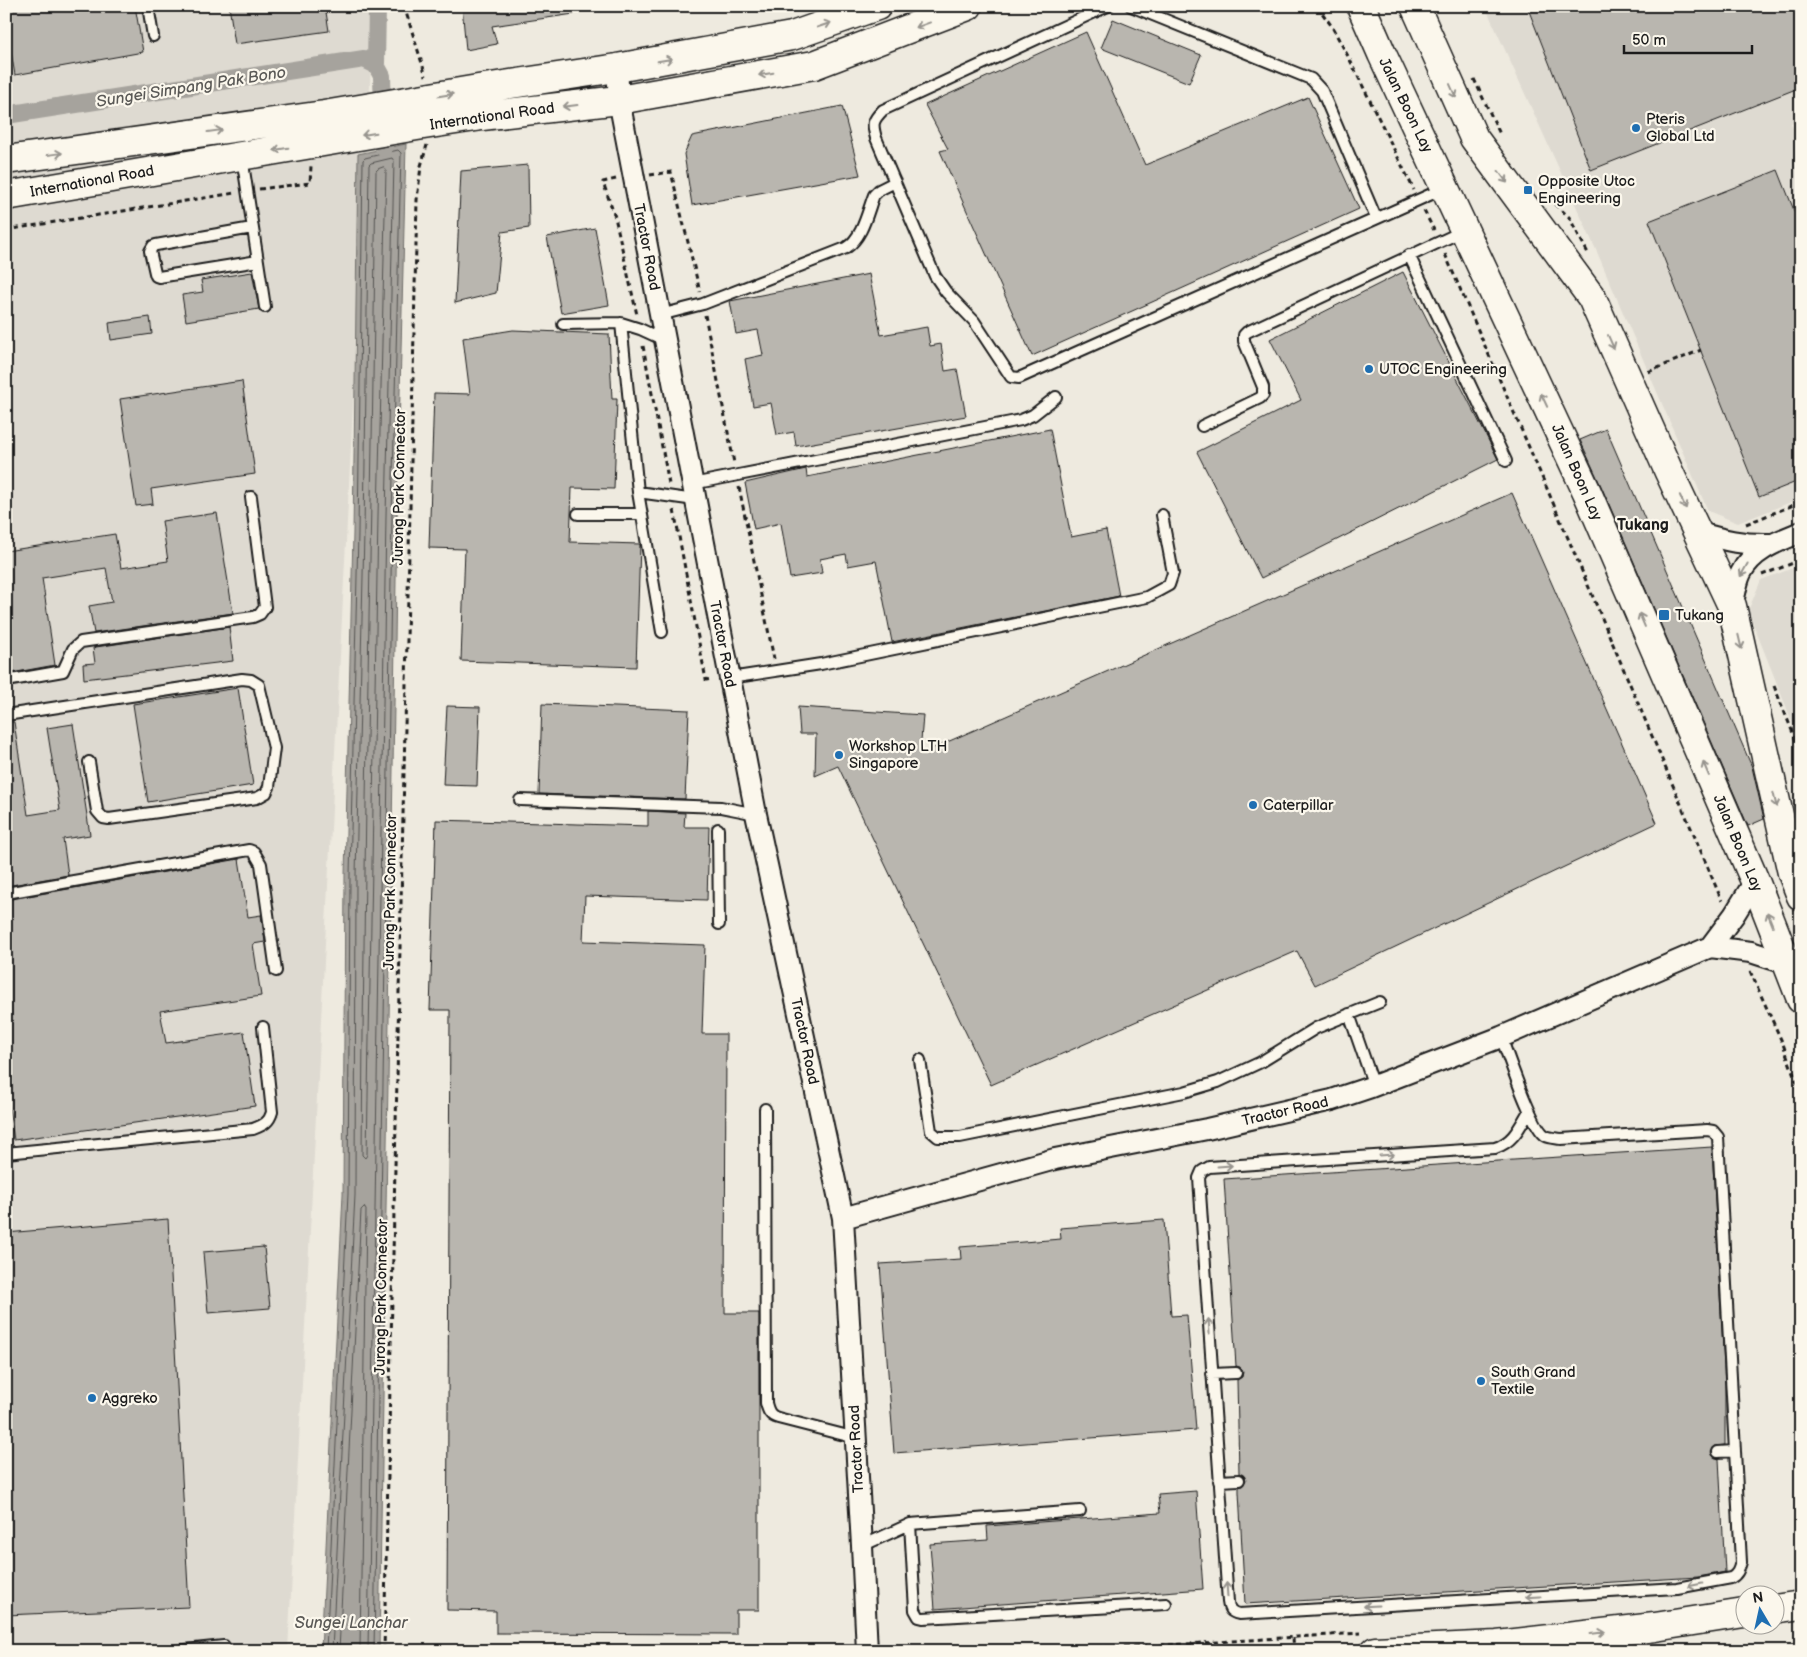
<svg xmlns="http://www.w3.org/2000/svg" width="1807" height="1657" font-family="'Balsamiq Sans',sans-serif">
<rect width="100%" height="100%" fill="#eeeadf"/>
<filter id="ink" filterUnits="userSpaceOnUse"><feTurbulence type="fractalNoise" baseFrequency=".02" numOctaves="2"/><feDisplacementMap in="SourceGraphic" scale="10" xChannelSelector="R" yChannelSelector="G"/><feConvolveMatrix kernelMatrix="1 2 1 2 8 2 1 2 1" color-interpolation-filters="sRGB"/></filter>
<g filter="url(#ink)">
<!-- built -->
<path fill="#dedad1" d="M6 6H374L288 1651H6Z
M1485 6H1801V119L1791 123 1801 147V498L1738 523 1708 511 1597 252Z
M1801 565V744L1748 611 1761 580Z"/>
<!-- water -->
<path fill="#a6a39d" stroke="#6f6d69" d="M406 144 397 516 379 1651H321L343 1194 345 875 353 533 358 154Z"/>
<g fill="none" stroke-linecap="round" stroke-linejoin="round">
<!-- shore -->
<path stroke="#535250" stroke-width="1" d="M384 167 386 170 378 516 367 1155 365 1158 362 1155C364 827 372 499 376 171L378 169Z
M326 1651 348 1194 350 875 358 533 363 160 365 158 398 150 401 153 392 516 374 1651
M332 1651 355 1195 356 875 364 533 369 165 371 163 392 158 394 161 386 516 368 1651
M339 1651 361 1210 364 1207 366 1210 360 1651"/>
<!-- canal -->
<path stroke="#a6a39d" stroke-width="18" d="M377 6 376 65 382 76 384 148
M6 115 364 59 376 65"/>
</g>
<!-- building -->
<path fill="#b9b6af" stroke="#1c1c1c" d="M6 6H135L143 52 15 75 6 23Z
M229 6H325L329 31 235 44Z
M462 6H573L574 14 492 26 497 44 466 50Z
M1527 6H1801V87L1591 170Z
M1113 19 1201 55 1189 83 1101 48Z
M1086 32 1145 165 1308 97 1359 209 1032 356 940 151 948 149 925 105Z
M842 106 860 175 692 205 684 154 692 136Z
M528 165 529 228 502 232 496 293 455 303 461 171Z
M1778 170 1801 228V480L1759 497 1649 221Z
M595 228 609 305 561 313 547 237Z
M252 272 259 309 186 321 182 295 203 292 201 280Z
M1403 272 1498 459 1261 578 1197 452 1301 400 1270 339Z
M869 274 881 335 927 327 930 346 941 344 945 371 957 369 966 416 796 446 794 432 777 435 771 403 753 406 745 359 763 355 758 330 736 334 730 301Z
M150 317 152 334 111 340 109 323Z
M513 330 609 334 612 399H617L614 489 572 488 570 542 640 544 636 667 461 661 465 549 429 548 434 393 470 394 463 338Z
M242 381 255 474 151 489 153 504 136 506 120 399Z
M1050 429 1071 537 1106 530 1119 596 892 642 876 561 848 566 846 554 820 559 822 573 790 578 781 523 754 529 745 483 806 469 807 477Z
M1606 429 1752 767 1764 819 1748 826 1601 486 1580 440Z
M1512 493 1657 823 1315 985 1297 951 991 1085 838 766 815 776 816 734H800L798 707 923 715 920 754Z
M217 513 233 613 94 633 89 606 112 602 106 568 42 578 55 665 6 674V551L115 534 121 568 168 561 162 521Z
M229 627 233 661 84 679 83 664 95 663 93 648 96 647Z
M238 688 253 785 148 802 133 704Z
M542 704 689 710 685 799 539 794Z
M447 706 480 707 477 786 443 785Z
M6 722H14L28 815 60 810 47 728 73 724 90 835 63 839 68 875 6 886Z
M648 811 685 813 684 827H709L707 900 585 896 583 941 705 945 702 1034H726L725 1313H759V1610H736V1634L496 1633V1611L447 1610 450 1010H430L436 820 648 826Z
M239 859 248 917 261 915 265 942 253 944 261 996 160 1011 166 1043 244 1032 255 1106 14 1140 6 1089V900Z
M1712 1147 1725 1386V1445L1715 1446 1711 1452 1713 1456 1719 1459 1725 1572 1698 1577 1245 1604 1239 1492V1487L1243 1485 1246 1480 1244 1476 1239 1473 1237 1380 1242 1377 1243 1372 1240 1367 1236 1366 1224 1179Z
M168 1219 189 1607 6 1615V1233Z
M1164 1220 1171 1316 1187 1315 1196 1430 894 1453 880 1264 961 1259 960 1247 1061 1239 1060 1228Z
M264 1247 270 1308 208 1313 203 1252Z
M1196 1491 1203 1589 935 1609 930 1544 988 1540 987 1526 1160 1513 1158 1494Z"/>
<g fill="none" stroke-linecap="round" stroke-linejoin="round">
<defs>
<path id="lane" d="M148 6 153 36
M1108 6 883 110C872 121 872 124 876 138L935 276 946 292 974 321 1011 377 1019 378 1445 188
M1131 6 1311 79 1322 91 1376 218
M242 157 265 307
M252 228 156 245 153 246 150 251 155 273 156 276 159 277 258 261
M1409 255 1506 461
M660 315 703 304 846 248C863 237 867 213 874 195L879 190 895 182
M621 323 638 492 662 632
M563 324 621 323 640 329 664 340
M1202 426 1260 398 1263 395V387L1244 341V335L1247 332 1463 231
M692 484 1021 420 1033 415 1056 397
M638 492 695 500
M578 514H642
M730 678 821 664 1147 597 1169 585 1173 573 1162 515
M6 681 63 671 73 649 81 642 253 617 260 614 265 607 251 497
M6 715 242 679 251 680 259 685 274 748 269 787 266 793 257 798 109 819 103 818 97 811 89 762
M520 800 721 807 756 814
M718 829 719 924
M6 893 249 850 254 852 261 864 276 971
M1349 1014 1374 1086
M1501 1037C1508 1055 1532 1129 1546 1136 1550 1138 1556 1138 1561 1139L1707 1130 1713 1131 1718 1137 1741 1562C1739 1569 1738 1574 1731 1578L1677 1588 1239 1614C1231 1612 1229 1610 1228 1602L1199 1178 1202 1171 1209 1167 1495 1148C1514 1142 1520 1126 1529 1111
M920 1060 931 1131 938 1137H960L1184 1092 1218 1082 1261 1062 1316 1028 1380 1002
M765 1109 766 1403C768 1411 770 1416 778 1418L856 1438
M6 1153 253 1129C263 1125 269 1123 272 1112L263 1027
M1212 1374 1236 1373
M1718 1452 1734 1451
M1219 1481 1239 1480
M910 1524 915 1610 919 1617 923 1618 1166 1604
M862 1546 910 1524 1080 1511
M175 1651 224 1646 227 1651"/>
<path id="street" d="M617 68 619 100 756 814 843 1218 862 1546 867 1651
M1697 532C1723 540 1743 545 1771 544
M1732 606C1735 596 1736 583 1741 573 1752 550 1779 541 1801 532
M1710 947 1751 952 1788 964
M843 1218 1055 1159 1207 1129 1332 1100 1371 1087 1501 1037 1710 947 1734 915 1755 881"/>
<path id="secondary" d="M6 160 324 115 478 89 617 68 792 36 877 6
M6 196 417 126 482 116 619 100 814 65 968 6"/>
<path id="primary" d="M1361 6 1382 54 1587 492 1755 881 1801 999
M1415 6 1474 138 1592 298 1669 472 1732 606 1792 873 1801 896
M1774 1609 1801 1605
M1375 1651 1497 1645 1655 1627 1744 1613"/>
</defs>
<!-- lane casing -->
<use href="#lane" stroke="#1c1c1c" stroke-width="14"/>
<!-- street casing -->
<use href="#street" stroke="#1c1c1c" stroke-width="24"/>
<!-- secondary casing -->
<use href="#secondary" stroke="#1c1c1c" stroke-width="31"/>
<!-- primary casing -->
<use href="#primary" stroke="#1c1c1c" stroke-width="31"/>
<!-- path -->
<path stroke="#1c1c1c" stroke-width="3" stroke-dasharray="5 4" stroke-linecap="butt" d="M404 6 426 76
M1317 6 1331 25 1349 58 1414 190
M1474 79 1500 134
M650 175 671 172 700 292
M616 179 603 182 615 217 637 315
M259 189 310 183 311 166
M1548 198 1569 217 1589 255
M1424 211 1434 230
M6 230 235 193
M1445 254 1545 484 1722 901
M705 315 734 463
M643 346 669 484
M1648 372 1701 350
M739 487 774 659
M674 510 706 680 712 679
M1746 524 1801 502
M1762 575 1801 560
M1774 686 1801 753
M1750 971 1783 1044 1801 1095
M1293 1638 1294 1651
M384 1651 417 200 421 166 427 145
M980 1651 1170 1645 1361 1633"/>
<!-- lane -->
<use href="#lane" stroke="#fbf7ec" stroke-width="10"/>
<!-- street -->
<use href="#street" stroke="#fbf7ec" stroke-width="20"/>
<!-- secondary -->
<use href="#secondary" stroke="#fbf7ec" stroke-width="28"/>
<!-- primary -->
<use href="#primary" stroke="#fbf7ec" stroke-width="28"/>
</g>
<!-- one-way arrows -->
<defs><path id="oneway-shaft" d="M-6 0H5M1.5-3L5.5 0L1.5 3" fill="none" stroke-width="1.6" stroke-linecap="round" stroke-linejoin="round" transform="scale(1.25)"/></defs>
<g stroke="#97948e">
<use href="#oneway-shaft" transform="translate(824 25) rotate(-19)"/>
<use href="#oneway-shaft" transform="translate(923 25) rotate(160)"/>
<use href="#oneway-shaft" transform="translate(665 60) rotate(-10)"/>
<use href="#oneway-shaft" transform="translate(766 74) rotate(170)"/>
<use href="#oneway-shaft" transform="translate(1453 91) rotate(66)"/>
<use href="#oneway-shaft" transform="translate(446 95) rotate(-10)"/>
<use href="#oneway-shaft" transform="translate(570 106) rotate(173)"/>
<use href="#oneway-shaft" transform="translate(215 131) rotate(-8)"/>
<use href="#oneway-shaft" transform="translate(369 134) rotate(171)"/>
<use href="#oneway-shaft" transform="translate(281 149) rotate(170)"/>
<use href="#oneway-shaft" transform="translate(55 154) rotate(-8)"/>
<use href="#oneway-shaft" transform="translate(1503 177) rotate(54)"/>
<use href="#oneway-shaft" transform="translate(1611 342) rotate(66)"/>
<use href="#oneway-shaft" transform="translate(1544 400) rotate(-115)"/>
<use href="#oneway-shaft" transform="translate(1683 502) rotate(65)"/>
<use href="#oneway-shaft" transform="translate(1744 570) rotate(119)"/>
<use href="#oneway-shaft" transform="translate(1642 620) rotate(-113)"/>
<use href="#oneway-shaft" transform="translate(1740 642) rotate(77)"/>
<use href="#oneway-shaft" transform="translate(1706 769) rotate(-113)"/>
<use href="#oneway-shaft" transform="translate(1775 800) rotate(77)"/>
<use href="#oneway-shaft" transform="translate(1770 919) rotate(-112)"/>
<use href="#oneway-shaft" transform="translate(1387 1155) rotate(-4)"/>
<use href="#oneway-shaft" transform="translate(1225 1166) rotate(-4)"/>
<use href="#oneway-shaft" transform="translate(1209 1326) rotate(-94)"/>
<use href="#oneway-shaft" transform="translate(1695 1585) rotate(169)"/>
<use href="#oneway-shaft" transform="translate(1227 1590) rotate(-94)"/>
<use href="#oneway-shaft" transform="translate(1533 1597) rotate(177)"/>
<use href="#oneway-shaft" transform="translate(1371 1606) rotate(177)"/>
<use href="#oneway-shaft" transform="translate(1598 1633) rotate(-7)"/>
</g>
</g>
<!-- markers -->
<g fill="#1f6fb2" stroke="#fbf7ec" stroke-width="2">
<circle cx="1636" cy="128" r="5"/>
<rect x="1523" y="185" width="10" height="10" rx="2.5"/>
<circle cx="1369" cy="369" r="5"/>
<rect x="1658" y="609" width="12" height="12" rx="2.5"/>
<circle cx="839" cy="755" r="5"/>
<circle cx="1253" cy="805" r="5"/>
<circle cx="1481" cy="1381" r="5"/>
<circle cx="92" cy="1398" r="5"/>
</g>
<g text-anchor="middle" stroke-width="4.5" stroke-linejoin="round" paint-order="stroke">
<!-- street labels -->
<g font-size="15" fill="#1c1c1c" stroke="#fbf7ec">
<text transform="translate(1406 105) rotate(64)" y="5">Jalan Boon Lay</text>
<text transform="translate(492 116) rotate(-8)" y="5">International Road</text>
<text transform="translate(92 181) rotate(-10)" y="5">International Road</text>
<text transform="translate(647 247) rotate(79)" y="5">Tractor Road</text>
<text transform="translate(1577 472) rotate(66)" y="5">Jalan Boon Lay</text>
<text transform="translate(399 487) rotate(-89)" y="5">Jurong Park Connector</text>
<text transform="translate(723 644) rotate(79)" y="5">Tractor Road</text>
<text transform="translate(1738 843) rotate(67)" y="5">Jalan Boon Lay</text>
<text transform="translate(390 892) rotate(-89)" y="5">Jurong Park Connector</text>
<text transform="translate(805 1041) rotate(78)" y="5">Tractor Road</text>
<text transform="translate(1285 1111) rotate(-13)" y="5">Tractor Road</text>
<text transform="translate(381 1297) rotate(-89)" y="5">Jurong Park Connector</text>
<text transform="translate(856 1449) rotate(-93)" y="5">Tractor Road</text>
</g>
<!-- poi labels -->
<g font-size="15" fill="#1c1c1c" stroke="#fbf7ec" text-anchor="start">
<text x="1646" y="124">Pteris<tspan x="1646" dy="17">Global Ltd</tspan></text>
<text x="1538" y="186">Opposite Utoc<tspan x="1538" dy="17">Engineering</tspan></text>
<text x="1379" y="374">UTOC Engineering</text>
<text x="1675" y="620">Tukang</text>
<text x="849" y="751">Workshop LTH<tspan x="849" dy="17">Singapore</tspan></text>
<text x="1263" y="810">Caterpillar</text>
<text x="1491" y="1377">South Grand<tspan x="1491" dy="17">Textile</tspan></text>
<text x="102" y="1403">Aggreko</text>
</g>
<!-- water labels -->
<g font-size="16" font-style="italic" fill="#5a5956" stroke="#fbf7ec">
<text transform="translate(191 86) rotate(-9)" y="6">Sungei Simpang Pak Bono</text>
<text x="351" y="1628">Sungei Lanchar</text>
</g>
<!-- neighbourhood labels -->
<g font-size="16" font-weight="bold" fill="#1c1c1c" stroke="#fbf7ec">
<text x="1643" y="530">Tukang</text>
</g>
</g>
<!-- margin -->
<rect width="1807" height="1657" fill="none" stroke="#fbf7ec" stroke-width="25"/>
<rect x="12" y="12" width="1782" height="1632" fill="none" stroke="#1c1c1c" stroke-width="2" filter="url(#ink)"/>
<!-- north arrow -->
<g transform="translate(1760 1610) rotate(351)"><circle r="24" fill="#fbf7ec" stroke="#a29f99"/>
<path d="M0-4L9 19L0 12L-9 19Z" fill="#1f6fb2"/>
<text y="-8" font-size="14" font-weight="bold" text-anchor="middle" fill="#1c1c1c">N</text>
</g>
<!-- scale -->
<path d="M1624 45v8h128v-8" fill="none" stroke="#1c1c1c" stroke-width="2.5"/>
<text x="1632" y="45" font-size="15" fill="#1c1c1c" stroke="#fbf7ec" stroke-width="4" paint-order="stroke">50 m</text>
</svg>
